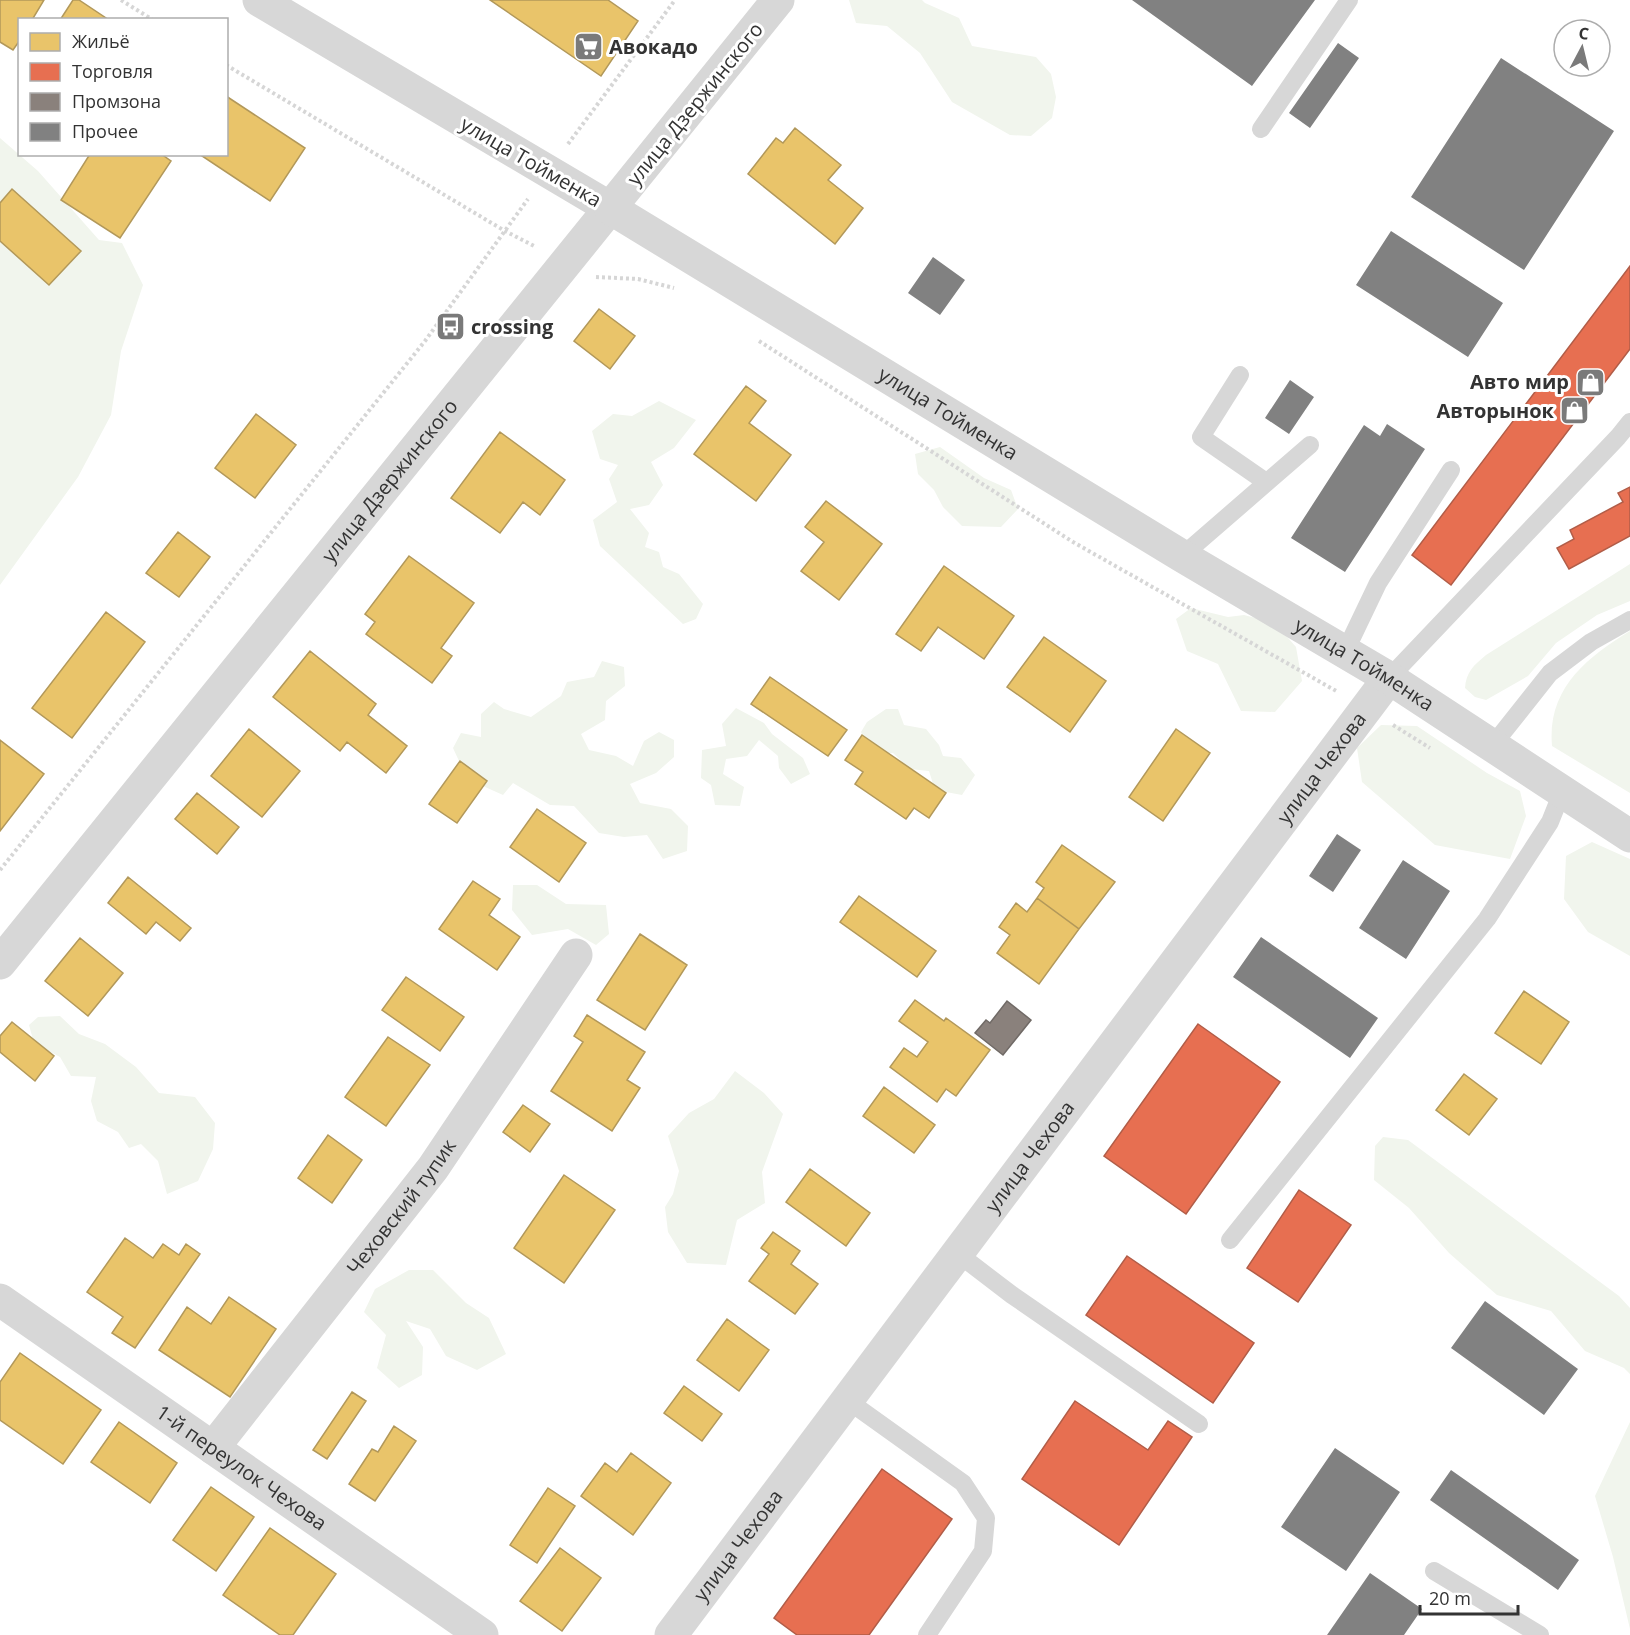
<svg xmlns="http://www.w3.org/2000/svg" width="1630" height="1635" font-family="'Open Sans',sans-serif">
<rect width="100%" height="100%" fill="#fff"/>
<!-- green -->
<path fill="#f1f5ed" d="M849 0H922L925 3 959 18 972 46 1036 57 1051 74 1056 97 1052 118 1031 136 1010 135 952 102 920 53 887 26 856 23Z
M0 138 38 171 99 240 122 243 143 285 121 351 111 415 78 477 0 585Z
M659 401 696 420 674 448 651 462 663 485 649 505 630 509 649 533 645 547 659 552 663 567 679 574 703 604 696 619 683 624 600 546 593 520 617 502 609 479 618 465 600 459 592 431 613 414 632 416Z
M940 447 984 478 1011 490 1018 509 1001 527 962 526 943 507 934 490 918 474 915 454Z
M1630 564V601L1597 615 1556 643 1528 676 1486 700 1475 697 1465 688C1466 672 1474 665 1486 655Z
M1191 608 1228 617 1244 615 1275 623 1296 647 1302 681 1275 712 1241 711 1218 664 1187 651 1176 619Z
M1630 631V793L1552 746C1547 689 1586 658 1630 631Z
M602 661 624 667 625 686 606 701 605 720 581 734 589 750 616 756 633 766 644 741 659 732 674 740V757L656 773 630 784 640 803 671 809 688 826 687 851 663 859 647 835 624 837 599 833 574 806 550 805 513 783 503 795 474 782 459 761 453 748 461 733 481 737V714L494 702 504 709 531 717 561 696 567 682 594 677Z
M736 708 764 723 772 734 803 758 810 774 791 784 779 768 778 756 759 740 747 756 726 759 723 774 744 787 740 806 715 805 711 785 701 778 702 750 726 746 722 724Z
M886 709H898L904 725 926 729 939 745 943 756 961 758 975 775 962 795 935 790 929 771 910 769 893 753H871L861 732 867 722Z
M1381 725 1417 726 1487 773 1520 791 1526 816 1510 859 1435 845 1362 782 1357 748Z
M1592 842 1630 859V956L1588 932 1564 899 1566 856Z
M513 885H537L566 904 606 905 609 934 596 945 568 929 532 935 512 910Z
M60 1016 79 1034 105 1044 136 1067 159 1093 195 1097 215 1123 213 1149 198 1181 167 1194 158 1161 141 1144 129 1148 118 1132 97 1121 91 1101 96 1077 71 1076 60 1057 34 1043 29 1025 38 1017Z
M735 1071 764 1093 783 1114 762 1172 765 1203 737 1220 726 1265 687 1263 668 1232 665 1207 673 1194 679 1171 668 1136 689 1113 714 1099Z
M1383 1137 1408 1140 1619 1296 1630 1308V1374L1624 1368 1585 1351 1551 1311 1497 1295 1449 1253 1409 1208 1374 1180 1375 1146Z
M409 1270H433L466 1303 489 1318 506 1354 477 1370 446 1356 430 1329 406 1321 423 1347 422 1375 399 1388 377 1368 386 1335 364 1312 375 1289Z
M1630 1422V1629L1613 1557 1595 1496Z"/>
<!-- homes -->
<path fill="#e9c46a" stroke="#b2985a" stroke-width="1.5" d="M0 0H44L32 20H20V40L13 50 0 42Z
M73 0H79L109 20H60Z
M490 0H608L638 21 601 76Z
M226 96 305 148 270 201 199 154H226Z
M795 128 841 165 828 180 863 208 835 244 748 174 776 138 783 143Z
M90 154H161L171 161 120 238 61 200Z
M12 189 81 251 49 285 0 241V203Z
M599 309 635 336 610 369 574 341Z
M746 386 766 401 749 423 791 455 756 501 694 454Z
M256 414 296 445 255 498 215 468Z
M500 432 565 480 540 515 523 502 500 533 451 498Z
M826 501 882 544 839 600 801 571 824 542 805 527Z
M178 532 210 557 179 597 146 573Z
M409 556 474 603 441 648 452 656 432 683 366 634 375 622 365 614Z
M944 566 1014 616 984 659 938 627 921 651 896 634Z
M106 612 145 642 72 738 32 708Z
M1044 637 1106 681 1070 732 1007 687Z
M310 651 376 704 368 715 407 746 386 773 347 742 340 751 273 697Z
M770 677 847 730 828 756 751 704Z
M249 729 300 771 262 817 211 776Z
M1176 729 1210 753 1163 821 1129 797Z
M862 735 946 793 929 818 914 808 906 819 855 784 863 772 845 760Z
M0 740 44 774 0 831Z
M460 761 487 781 457 823 429 804Z
M197 793 239 827 217 854 175 819Z
M537 809 586 843 559 882 510 847Z
M1062 845 1115 882 1079 929 1037 898 1044 888 1036 882Z
M128 877 191 928 180 941 156 922 146 934 108 903Z
M473 881 500 899 489 915 520 937 497 970 439 929Z
M859 896 936 951 917 977 840 922Z
M1037 898 1079 929 1039 984 997 953 1010 935 999 927 1016 903 1027 912Z
M640 934 687 965 645 1030 597 1000Z
M80 938 123 973 88 1016 45 981Z
M406 977 464 1017 440 1051 382 1010Z
M1524 991 1569 1022 1541 1064 1495 1033Z
M915 1000 944 1021 946 1018 990 1050 956 1096 946 1089 937 1102 890 1067 904 1048 917 1057 928 1042 899 1021Z
M587 1015 645 1052 627 1080 640 1088 612 1131 551 1091 583 1042 574 1036Z
M12 1022 54 1056 35 1081 0 1052V1036Z
M388 1037 430 1065 386 1126 345 1097Z
M1464 1074 1497 1099 1469 1135 1436 1110Z
M884 1087 935 1125 914 1153 863 1116Z
M523 1105 550 1124 530 1152 503 1132Z
M328 1135 362 1160 332 1203 298 1178Z
M810 1169 870 1213 846 1246 786 1202Z
M564 1175 615 1210 564 1283 514 1248Z
M773 1232 800 1251 791 1264 818 1284 795 1314 749 1281 769 1254 761 1248Z
M125 1238 153 1258 163 1244 179 1255 186 1244 200 1254 135 1348 112 1333 123 1317 87 1292Z
M229 1297 276 1329 230 1397 159 1350 187 1307 211 1324Z
M727 1319 769 1350 739 1391 697 1360Z
M20 1353 101 1410 63 1464 0 1420V1382Z
M684 1386 722 1414 702 1441 664 1413Z
M352 1392 366 1401 327 1459 313 1450Z
M119 1422 177 1463 150 1503 91 1462Z
M394 1426 416 1441 375 1501 349 1484 372 1449 378 1452Z
M631 1453 671 1483 633 1535 581 1496 605 1463 617 1472Z
M211 1487 254 1517 216 1571 173 1540Z
M548 1488 575 1506 537 1563 510 1545Z
M270 1528 336 1574 293 1635H280L223 1595Z
M560 1548 601 1578 562 1631 520 1601Z"/>
<!-- shops -->
<path fill="#e76f51" stroke="#b15d48" stroke-width="1.5" d="M1630 266V349L1451 585 1412 555Z
M1630 487V536L1569 569 1557 548 1574 539 1570 530 1623 502 1618 493Z
M1198 1024 1280 1082 1186 1214 1104 1156Z
M1299 1190 1351 1225 1298 1302 1247 1268Z
M1127 1256 1254 1343 1213 1403 1086 1315Z
M1075 1401 1148 1450 1168 1421 1192 1437 1119 1545 1022 1479Z
M882 1469 952 1519 869 1635H797L774 1618Z"/>
<!-- industry -->
<path fill="#8a817c" stroke="#706a66" stroke-width="1.5" d="M1007 1001 1031 1020 1003 1055 975 1033 986 1020 990 1023Z"/>
<!-- building -->
<path fill="#818181" d="M1132 0H1315L1252 86Z
M1338 43 1359 58 1310 128 1289 113Z
M1501 58 1614 131 1524 270 1411 197Z
M1391 231 1503 303 1468 357 1356 285Z
M933 257 965 280 940 315 908 293Z
M1290 380 1314 397 1289 434 1265 418Z
M1387 424 1425 449 1345 572 1291 538 1364 425 1380 436Z
M1337 834 1361 850 1333 892 1309 876Z
M1403 860 1450 891 1406 959 1359 928Z
M1261 937 1378 1018 1350 1058 1233 977Z
M1485 1301 1578 1369 1544 1415 1451 1348Z
M1335 1448 1400 1492 1346 1571 1281 1527Z
M1451 1470 1579 1560 1558 1590 1430 1500Z
M1370 1573 1422 1609 1404 1635H1327Z"/>
<g fill="none" stroke-linecap="round" stroke-linejoin="round">
<!-- path -->
<path stroke="#d6d6d6" stroke-width="4" stroke-dasharray="3 3" stroke-linecap="butt" d="M121 0 153 20
M226 65 505 231 536 247
M568 144 675 0
M596 277 638 279 674 288
M440 320 450 327
M759 341 1073 542 1338 692
M1393 725 1430 748
M0 870 425 341 528 199"/>
<!-- service -->
<path stroke="#d7d7d7" stroke-width="18" d="M1261 129 1349 0
M1240 375 1201 437 1266 482
M1182 556 1310 445
M1345 652 1378 583 1451 470
M1389 678 1618 437 1630 422
M1492 746 1550 673 1591 642 1630 620
M1230 1240 1487 919 1550 822 1562 792
M957 1253 1012 1295 1199 1424
M847 1400 963 1483 986 1518 983 1551 927 1635
M1434 1571 1540 1635"/>
<!-- minor -->
<g stroke="#d7d7d7" stroke-width="33">
<path id="s1" d="M0 963 610 208 259 0"/>
<path id="s2" d="M0 1300 482 1635"/>
<path id="s3" d="M213 1448 433 1168 576 955"/>
<path id="s4" d="M671 1635 1389 678"/>
</g>
<!-- tertiary -->
<path stroke="#d7d7d7" stroke-width="33" id="s5" d="M778 0 610 208 1182 556 1389 678 1630 836"/>
</g>
<!-- icons -->
<defs>
<symbol id="supermarket-square" viewBox="-11 -11 22 22"><rect x="-9" y="-9" width="18" height="18" rx="4" fill="#7a7a7a" stroke="#fff"/><path d="M-6-5.5h2.5l.6 2H6L4.5 2H-2.5L-4.4-4H-6ZM-1.5 3.2a1.3 1.3 0 1 0 .1 0ZM3 3.2a1.3 1.3 0 1 0 .1 0Z" fill="#fff"/></symbol>
<symbol id="bus-square" viewBox="-11 -11 22 22"><rect x="-9" y="-9" width="18" height="18" rx="4" fill="#7a7a7a" stroke="#fff"/><path d="M-5-6H5V4H4V6H2V4H-2V6H-4V4H-5ZM-3.5-4V0h7V-4ZM-3.5 1.2v1.5H-2V1.2ZM2 1.2v1.5H3.5V1.2Z" fill="#fff"/></symbol>
<symbol id="shop-square" viewBox="-11 -11 22 22"><rect x="-9" y="-9" width="18" height="18" rx="4" fill="#7a7a7a" stroke="#fff"/><path d="M-5-2.5h2.3a2.7 3.5 0 0 1 5.4 0H5L5.5 6h-11ZM-1.5-2.5h3a1.5 2.3 0 0 0-3 0Z" fill="#fff"/></symbol>
</defs>
<g fill-rule="evenodd">
<use href="#supermarket-square" x="572" y="30" width="33" height="33"/>
<use href="#bus-square" x="434" y="310" width="33" height="33"/>
<use href="#shop-square" x="1574" y="366" width="33" height="33"/>
<use href="#shop-square" x="1558" y="394" width="33" height="33"/>
</g>
<g text-anchor="middle" stroke-width="6" stroke-linejoin="round" paint-order="stroke">
<!-- poi labels -->
<g font-size="20" font-weight="bold" fill="#333" stroke="#fff" text-anchor="start">
<text x="609" y="54">Авокадо</text>
<text x="471" y="334">crossing</text>
<text x="1569" y="389" text-anchor="end">Авто мир</text>
<text x="1554" y="418" text-anchor="end">Авторынок</text>
</g>
<!-- street labels -->
<g font-size="20" fill="#333" stroke="#fff">
<text transform="translate(695 104) rotate(-51)" y="7">улица Дзержинского</text>
<text transform="translate(531 162) rotate(30)" y="7">улица Тойменка</text>
<text dy="7" stroke="none"><textPath href="#s5" startOffset="663">улица Тойменка</textPath></text>
<text dy="7" stroke="none"><textPath href="#s1" startOffset="620">улица Дзержинского</textPath></text>
<text dy="7" stroke="none"><textPath href="#s5" startOffset="1149">улица Тойменка</textPath></text>
<text dy="7" stroke="none"><textPath href="#s4" startOffset="1084">улица Чехова</textPath></text>
<text dy="7" stroke="none"><textPath href="#s4" startOffset="598">улица Чехова</textPath></text>
<text dy="7" stroke="none"><textPath href="#s3" startOffset="306">Чеховский тупик</textPath></text>
<text dy="7" stroke="none"><textPath href="#s2" startOffset="294">1-й переулок Чехова</textPath></text>
<text dy="7" stroke="none"><textPath href="#s4" startOffset="112">улица Чехова</textPath></text>
</g>
</g>
<!-- legend -->
<rect x="18" y="18" width="210" height="138" fill="#ffffff" stroke="#adadad" stroke-width="1.5"/>
<rect x="30" y="33" width="30" height="18" fill="#e9c46a" stroke="#adadad" stroke-width="1.5"/>
<text x="72" y="48" font-size="18" fill="#333333">Жильё</text>
<rect x="30" y="63" width="30" height="18" fill="#e76f51" stroke="#adadad" stroke-width="1.5"/>
<text x="72" y="78" font-size="18" fill="#333333">Торговля</text>
<rect x="30" y="93" width="30" height="18" fill="#8a817c" stroke="#adadad" stroke-width="1.5"/>
<text x="72" y="108" font-size="18" fill="#333333">Промзона</text>
<rect x="30" y="123" width="30" height="18" fill="#818181" stroke="#adadad" stroke-width="1.5"/>
<text x="72" y="138" font-size="18" fill="#333333">Прочее</text>
<!-- north arrow -->
<g transform="translate(1582 48) rotate(7)"><circle r="28" fill="#ffffff" stroke="#adadad" stroke-width="1.5"/>
<path d="M0-4.5L10 22L0 15L-10 22Z" fill="#7a7a7a"/>
<text y="-9" font-size="16" font-weight="bold" text-anchor="middle" fill="#333333">С</text>
</g>
<!-- scale -->
<path d="M1420 1605v9h98v-9" fill="none" stroke="#333333" stroke-width="3"/>
<text x="1429" y="1605" font-size="18" fill="#333333" stroke="#ffffff" stroke-width="4.5" paint-order="stroke">20 m</text>
</svg>
